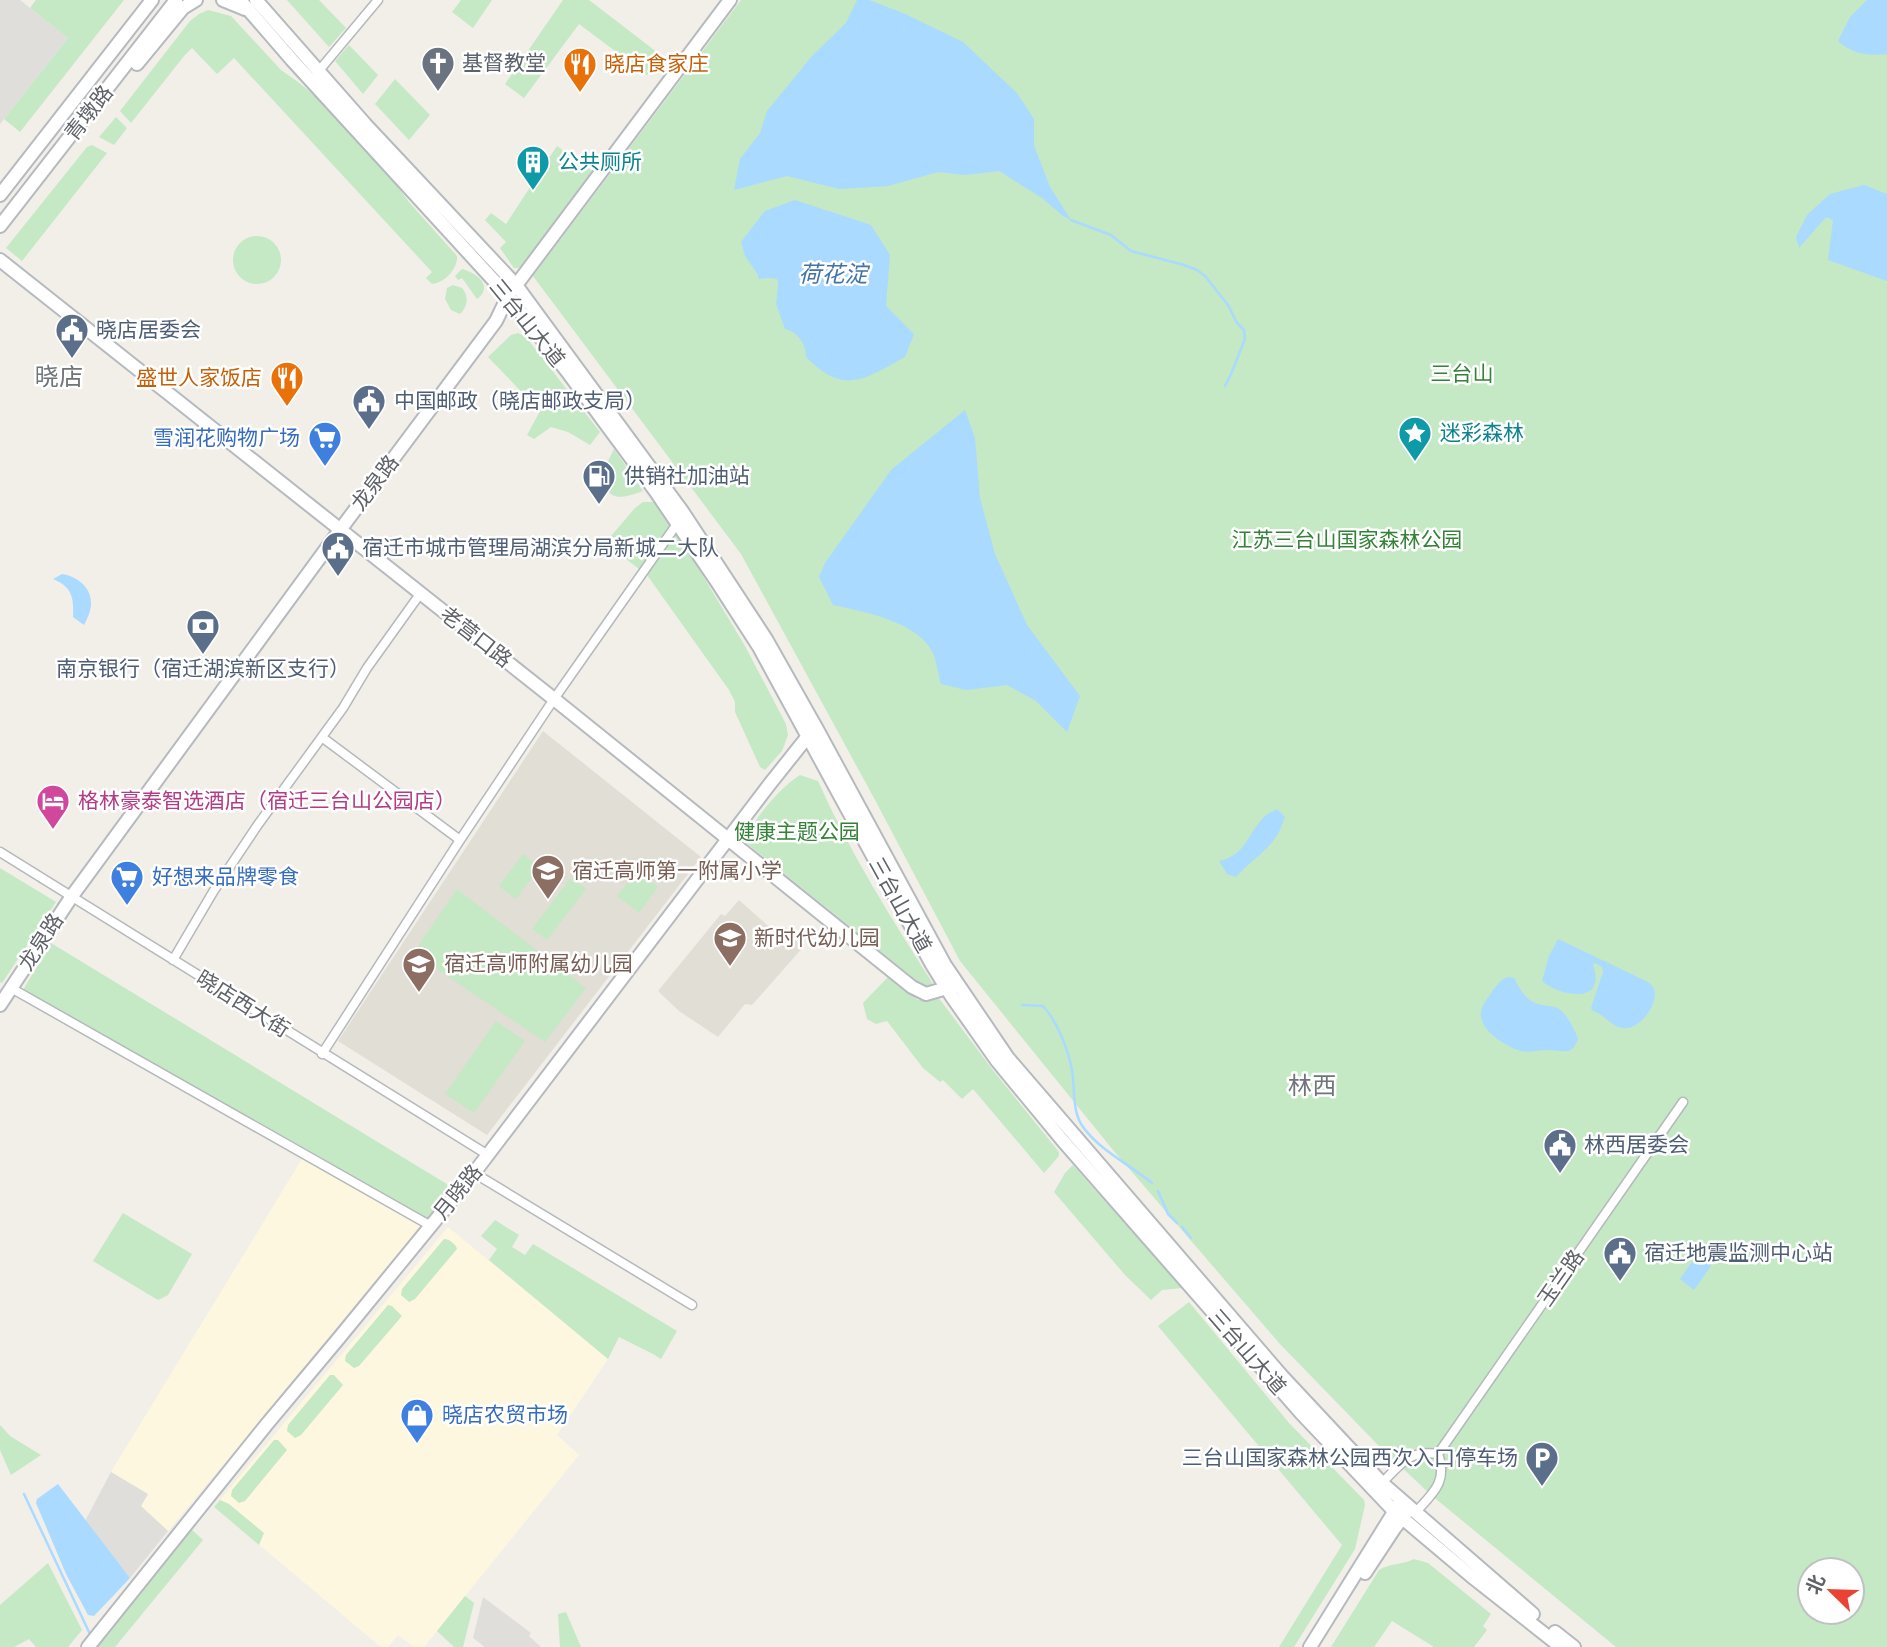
<svg xmlns="http://www.w3.org/2000/svg" width="1887" height="1647" font-family="Rubik,'Noto Sans SC',sans-serif">
<rect width="100%" height="100%" fill="#f1efe8"/>
<!-- commercial -->
<path fill="#fef7e0" d="M302 1159 422 1225 168 1531 141 1506 148 1494 111 1472Z
M448 1227 608 1359 557 1435 579 1455 424 1647H414L398 1635 388 1647H381L214 1507Z"/>
<!-- industrial -->
<path fill="#e0deda" d="M0 0H20L68 38 0 124Z
M111 1472 148 1494 141 1506 168 1531 130 1578 85 1521Z
M483 1597 531 1633 529 1636 541 1647H485L473 1638Z"/>
<!-- education -->
<path fill="#e1ded6" d="M543 731 701 857 487 1135 338 1041Z
M739 900 777 934 785 927 805 945 752 1005 745 1004 718 1037 679 1011 658 991 721 914 725 916Z"/>
<!-- green -->
<path fill="#c5e8c5" fill-rule="evenodd" d="M36 0H124L20 132 4 119 68 38 30 8Z
M287 0H319L346 28 329 47Z
M461 0H492L473 28 452 12Z
M563 0H589L662 56 647 75 579 24 524 98 505 84Z
M741 0H1887V1647H1616L1431 1495 1377 1444 1279 1343 1113 1150 960 961 874 798 741 554 533 276ZM1810 1570H1852V1612H1810Z
M208 10 231 16 281 70 298 82 314 95 395 182 408 201 457 256C458 268 445 283 432 284L426 278 432 272 234 58 217 74 192 48 184 56 131 123 120 111 190 21 199 14Z
M349 45 378 75 363 94 335 61Z
M395 79 430 115 409 140 375 104Z
M116 117 127 128 114 145 99 137Z
M92 145 107 153 22 261 6 248 87 147Z
M557 146 595 173 530 262 518 268H514L500 248 506 242 485 220 491 213 506 224Z
M233 260a24 24 0 1 1 48 0a24 24 0 1 1-48 0Z
M462 269C477 273 494 286 477 299L462 278 458 280 455 276Z
M453 285 462 288C469 296 468 306 460 314L451 310 445 299 447 288Z
M518 333 526 337 600 432 590 445 568 432 551 427 534 439 527 435 540 411 488 357 511 335Z
M614 449 643 491C621 499 606 503 602 473Z
M643 502H653L657 505 700 571 745 646 786 724 788 735 782 751 765 770 760 767 735 712V702L729 690 647 575 605 543 635 508Z
M800 775 818 781C850 853 891 918 933 984L932 988H926L749 845 744 838C760 814 775 792 800 775Z
M523 854 540 867 516 899 499 886Z
M0 868 56 902 2 983 0 982Z
M637 871 658 887 639 913 617 896Z
M571 877 586 889 547 940 532 929Z
M457 889 586 988 545 1042 413 953Z
M51 943 450 1186 426 1220 23 990Z
M888 977 918 1000 939 999 941 1001 992 1069 1059 1152V1156L1044 1173 973 1089 962 1099 943 1080 940 1082 923 1068 887 1021 876 1024 867 1019 863 1003Z
M496 1021 525 1041 474 1113 445 1094Z
M1073 1165 1182 1288 1162 1290 1151 1300 1125 1275 1054 1192 1065 1173Z
M123 1213 192 1254 168 1295 158 1300 93 1261Z
M495 1220 519 1235 512 1247 525 1255 533 1244 677 1331 661 1359 653 1354 619 1337 608 1359 489 1260 497 1249 481 1236Z
M444 1239C449 1239 456 1244 457 1249L415 1299 409 1302 401 1295 402 1289Z
M1189 1302 1289 1423 1364 1500 1365 1505 1355 1549 1294 1647H1279L1342 1545 1158 1326Z
M388 1305 392 1306 402 1316 359 1366 354 1368 345 1361 346 1355Z
M330 1375H334L343 1385 301 1435 295 1438 287 1431 288 1425Z
M0 1425 10 1436 41 1455 11 1475 0 1450Z
M274 1440H278L287 1450 245 1501 239 1503 231 1496 232 1490Z
M220 1500 229 1504 264 1533 259 1545 214 1507Z
M190 1528 203 1540 115 1647H96Z
M1414 1559 1428 1563 1491 1614 1483 1626 1487 1630 1474 1647H1434L1392 1621 1374 1647H1331L1379 1570C1390 1563 1402 1565 1414 1559Z
M48 1563 82 1630 68 1647H36L29 1639 14 1647H0V1605Z
M465 1596 474 1603 463 1647H454L437 1631Z
M566 1612 581 1647H560L558 1614Z"/>
<!-- water -->
<path fill="#aadaff" d="M857 0H869L903 13 963 42 1017 93 1034 119V145L1050 187 1071 220 1063 216 1042 198 999 171 965 175 938 172 888 186 839 189 787 176 734 190 740 159 760 133 767 111 812 56 846 23Z
M1867 0H1887V54C1868 56 1852 54 1838 41L1850 17Z
M1864 185 1887 194V281L1828 260 1833 220 1826 217 1799 248 1796 237 1807 215 1830 194Z
M795 200 871 225 890 255 886 306 914 334 905 357C865 379 844 396 806 357 806 344 798 332 785 329L776 304 778 284 777 279 771 278 759 279 757 273 745 256 741 242 765 211Z
M965 410 975 438 980 498 995 554 1027 625 1080 696 1067 732 1036 701 1007 685 966 690 941 684C938 675 937 662 933 653 917 621 864 612 833 605L819 577 825 563 891 470Z
M62 574C76 576 92 587 91 604 91 611 87 619 84 625L73 617C74 597 72 587 53 579Z
M1277 809 1285 817C1282 824 1280 831 1276 837 1265 853 1248 863 1236 877L1227 874 1219 861C1246 855 1246 836 1263 818 1266 814 1272 812 1277 809Z
M1558 939 1646 981C1649 983 1652 985 1654 989 1659 1002 1642 1027 1627 1028 1613 1030 1605 1014 1593 1011L1591 1008 1603 972 1602 967 1595 963 1593 965C1607 1005 1561 997 1542 981L1549 956Z
M1508 977 1514 978C1521 991 1526 1002 1542 1005 1547 1006 1554 1006 1559 1009 1568 1015 1573 1028 1578 1038 1573 1057 1563 1050 1548 1050 1539 1050 1530 1053 1521 1051 1507 1047 1482 1032 1481 1016 1480 1008 1485 1002 1489 996 1495 988 1499 980 1508 977Z
M1696 1256 1711 1266 1694 1290 1680 1279Z
M58 1484 130 1578 94 1616 88 1615 66 1574 36 1503 37 1499Z"/>
<g fill="none" stroke-linecap="round" stroke-linejoin="round">
<!-- stream -->
<path stroke="#aadaff" stroke-width="2.5" d="M1071 220 1111 235 1131 251 1184 265 1197 270 1205 276 1228 305 1237 323 1244 330 1245 339 1231 374 1225 386
M1022 1005 1043 1006C1057 1021 1068 1049 1072 1070 1075 1087 1072 1108 1081 1124 1098 1150 1129 1164 1152 1183
M1158 1191 1168 1214 1177 1223
M1182 1227 1191 1238
M24 1494 89 1632"/>
<defs>
<path id="street" d="M317 73 378 0
M323 738 460 840
M0 852 488 1155
M173 960 213 892 257 826 343 708 367 668 420 594
M11 988 431 1226
M322 1054 460 840 554 699 679 521
M474 1173 692 1305
M1438 1454 1683 1102
M1382 1483C1401 1464 1408 1450 1438 1454 1448 1482 1433 1493 1415 1513"/>
<path id="secondary" d="M223 0 245 9
M240 0 292 60 508 296 566 370 656 492 717 582 759 647 931 963 952 997 997 1061 1063 1141 1301 1413 1394 1511 1471 1576 1561 1647
M256 0 366 125 516 285 682 511 766 639 818 731 945 965 1008 1058 1281 1375 1382 1483 1533 1614
M137 64 183 8 196 0
M0 195 152 0
M0 226 176 0
M0 260 554 699 912 987 926 994 947 988 953 983
M0 1005 72 896 340 530 496 321 508 296 730 0
M1365 1573 1394 1529 1406 1513
M1555 1632 1574 1647
M88 1647 267 1424 339 1338 474 1173 769 785 808 736 815 733
M1310 1647 1399 1504"/>
</defs>
<!-- street casing -->
<use href="#street" stroke="#b5b8bc" stroke-width="11"/>
<!-- secondary casing -->
<use href="#secondary" stroke="#b6babf" stroke-width="16"/>
<!-- street -->
<use href="#street" stroke="#fff" stroke-width="8"/>
<!-- secondary -->
<use href="#secondary" stroke="#fff" stroke-width="12"/>
</g>
<!-- icons -->
<defs>
<symbol id="church-pin" viewBox="-11 -11 22 30"><path d="M0 17L-7.5 6A9.5 9.5 0 1 1 7.5 6Z" fill="#6b7280" stroke="#fff"/><path d="M-1.2-6h2.4v3.5h3.3v2.4h-3.3V6h-2.4V-.1h-3.3v-2.4h3.3Z" fill="#fff"/></symbol>
<symbol id="restaurant-pin" viewBox="-11 -11 22 30"><path d="M0 17L-7.5 6A9.5 9.5 0 1 1 7.5 6Z" fill="#e8710a" stroke="#fff"/><path d="M-5-6h1v4h1v-4h1v4h1v-4h1v5L-1.5 .5V6h-2V.5L-5-1ZM5-6V6H3V1.5H1.5Q1.5-4 5-6Z" fill="#fff"/></symbol>
<symbol id="building-pin" viewBox="-11 -11 22 30"><path d="M0 17L-7.5 6A9.5 9.5 0 1 1 7.5 6Z" fill="#0f9aa8" stroke="#fff"/><path d="M-4-6H4V6H1V3H-1V6H-4ZM-2.5-4.3h1.7v1.8h-1.7ZM.8-4.3h1.7v1.8H.8ZM-2.5-1h1.7V.8h-1.7ZM.8-1h1.7V.8H.8Z" fill="#fff"/></symbol>
<symbol id="civic-pin" viewBox="-11 -11 22 30"><path d="M0 17L-7.5 6A9.5 9.5 0 1 1 7.5 6Z" fill="#5c6f8a" stroke="#fff"/><path d="M-.6-6.5H3V-4.5H.6V-3L4-1V1h2V6H-6V1h2V-1L-.6-3ZM-1.2 2.5V6h2.4V2.5Z" fill="#fff"/></symbol>
<symbol id="sight-pin" viewBox="-11 -11 22 30"><path d="M0 17L-7.5 6A9.5 9.5 0 1 1 7.5 6Z" fill="#0f9aa8" stroke="#fff"/><path d="M0-6L1.8-2.2L6-1.7L2.9 1.2L3.7 5.4L0 3.3L-3.7 5.4L-2.9 1.2L-6-1.7L-1.8-2.2Z" fill="#fff"/></symbol>
<symbol id="supermarket-pin" viewBox="-11 -11 22 30"><path d="M0 17L-7.5 6A9.5 9.5 0 1 1 7.5 6Z" fill="#3f7fe0" stroke="#fff"/><path d="M-6-5.5h2.5l.6 2H6L4.5 2H-2.5L-4.4-4H-6ZM-1.5 3.2a1.3 1.3 0 1 0 .1 0ZM3 3.2a1.3 1.3 0 1 0 .1 0Z" fill="#fff"/></symbol>
<symbol id="fuel-pin" viewBox="-11 -11 22 30"><path d="M0 17L-7.5 6A9.5 9.5 0 1 1 7.5 6Z" fill="#5c6f8a" stroke="#fff"/><path d="M-5.5-6h7V0h2V4h1.3V-2.5L3-4.5l.8-.8L6-3V5H2.5V1h-1V6h-7ZM-4.2-4.7v3.2H.2V-4.7Z" fill="#fff"/></symbol>
<symbol id="bank-pin" viewBox="-11 -11 22 30"><path d="M0 17L-7.5 6A9.5 9.5 0 1 1 7.5 6Z" fill="#5c6f8a" stroke="#fff"/><path d="M-6-4H6V4H-6ZM0-2.3a2.3 2.3 0 1 0 0 4.6a2.3 2.3 0 1 0 0-4.6Z" fill="#fff"/></symbol>
<symbol id="hotel-pin" viewBox="-11 -11 22 30"><path d="M0 17L-7.5 6A9.5 9.5 0 1 1 7.5 6Z" fill="#d1479c" stroke="#fff"/><path d="M-6-4.5h1.5V1H6V5H4.5V3h-9V5H-6ZM-4 0a1.8 1.8 0 1 1 3.6 0ZM.5 0V-2.5h3Q6-2.5 6 0Z" fill="#fff"/></symbol>
<symbol id="school-pin" viewBox="-11 -11 22 30"><path d="M0 17L-7.5 6A9.5 9.5 0 1 1 7.5 6Z" fill="#8d6e63" stroke="#fff"/><path d="M0-5L7-2L0 1L-7-2ZM-4 1L0 2.5L4 1V4Q0 6-4 4Z" fill="#fff"/></symbol>
<symbol id="shop-pin" viewBox="-11 -11 22 30"><path d="M0 17L-7.5 6A9.5 9.5 0 1 1 7.5 6Z" fill="#3f7fe0" stroke="#fff"/><path d="M-5-2.5h2.3a2.7 3.5 0 0 1 5.4 0H5L5.5 6h-11ZM-1.5-2.5h3a1.5 2.3 0 0 0-3 0Z" fill="#fff"/></symbol>
<symbol id="parking-pin" viewBox="-11 -11 22 30"><path d="M0 17L-7.5 6A9.5 9.5 0 1 1 7.5 6Z" fill="#5c6f8a" stroke="#fff"/><path d="M-3.5-5.5H1a3.5 3.5 0 0 1 0 7H-1V5.5H-3.5ZM-1-3.4V-.6H.8a1.4 1.4 0 0 0 0-2.8Z" fill="#fff"/></symbol>
</defs>
<g fill-rule="evenodd">
<use href="#church-pin" x="419" y="44" width="38" height="52"/>
<use href="#restaurant-pin" x="561" y="45" width="38" height="52"/>
<use href="#building-pin" x="514" y="143" width="38" height="52"/>
<use href="#civic-pin" x="53" y="311" width="38" height="52"/>
<use href="#restaurant-pin" x="268" y="359" width="38" height="52"/>
<use href="#civic-pin" x="350" y="382" width="38" height="52"/>
<use href="#sight-pin" x="1396" y="414" width="38" height="52"/>
<use href="#supermarket-pin" x="306" y="419" width="38" height="52"/>
<use href="#fuel-pin" x="580" y="457" width="38" height="52"/>
<use href="#civic-pin" x="319" y="529" width="38" height="52"/>
<use href="#bank-pin" x="184" y="607" width="38" height="52"/>
<use href="#hotel-pin" x="34" y="782" width="38" height="52"/>
<use href="#school-pin" x="529" y="852" width="38" height="52"/>
<use href="#supermarket-pin" x="108" y="858" width="38" height="52"/>
<use href="#school-pin" x="711" y="919" width="38" height="52"/>
<use href="#school-pin" x="400" y="945" width="38" height="52"/>
<use href="#civic-pin" x="1541" y="1126" width="38" height="52"/>
<use href="#civic-pin" x="1601" y="1234" width="38" height="52"/>
<use href="#shop-pin" x="398" y="1396" width="38" height="52"/>
<use href="#parking-pin" x="1523" y="1439" width="38" height="52"/>
</g>
<g text-anchor="middle" stroke-width="5" stroke-linejoin="round" paint-order="stroke">
<!-- worship labels -->
<g font-size="21" fill="#5b616d" stroke="#fff" text-anchor="start">
<text x="462" y="70">基督教堂</text>
</g>
<!-- food labels -->
<g font-size="21" fill="#c56008" stroke="#fff" text-anchor="start">
<text x="604" y="71">晓店食家庄</text>
<text x="262" y="385" text-anchor="end">盛世人家饭店</text>
</g>
<!-- street labels -->
<g font-size="21" fill="#5f6368" stroke="#fff">
<text transform="translate(89 113) rotate(-52)" y="7">青墩路</text>
<text transform="translate(527 323) rotate(51)" y="7">三台山大道</text>
<text transform="translate(375 483) rotate(-53)" y="7">龙泉路</text>
<text transform="translate(476 637) rotate(38)" y="7">老营口路</text>
<text transform="translate(900 905) rotate(61)" y="7">三台山大道</text>
<text transform="translate(41 942) rotate(-57)" y="7">龙泉路</text>
<text transform="translate(243 1004) rotate(32)" y="7">晓店西大街</text>
<text transform="translate(458 1192) rotate(-51)" y="7">月晓路</text>
<text transform="translate(1561 1278) rotate(-55)" y="7">玉兰路</text>
<text transform="translate(1247 1352) rotate(49)" y="7">三台山大道</text>
</g>
<!-- culture labels -->
<g font-size="21" fill="#0d838f" stroke="#fff" text-anchor="start">
<text x="558" y="169">公共厕所</text>
<text x="1440" y="440">迷彩森林</text>
</g>
<!-- service labels -->
<g font-size="21" fill="#4e5e75" stroke="#fff" text-anchor="start">
<text x="96" y="337">晓店居委会</text>
<text x="394" y="408">中国邮政（晓店邮政支局）</text>
<text x="624" y="483">供销社加油站</text>
<text x="362" y="555">宿迁市城市管理局湖滨分局新城二大队</text>
<text x="203" y="676" text-anchor="middle">南京银行（宿迁湖滨新区支行）</text>
<text x="1584" y="1152">林西居委会</text>
<text x="1644" y="1260">宿迁地震监测中心站</text>
<text x="1518" y="1465" text-anchor="end">三台山国家森林公园西次入口停车场</text>
</g>
<!-- park labels -->
<g font-size="21" fill="#348238" stroke="#fff">
<text x="1462" y="381">三台山</text>
<text x="1347" y="547">江苏三台山国家森林公园</text>
<text x="797" y="839">健康主题公园</text>
</g>
<!-- shop labels -->
<g font-size="21" fill="#366cbe" stroke="#fff" text-anchor="start">
<text x="300" y="445" text-anchor="end">雪润花购物广场</text>
<text x="152" y="884">好想来品牌零食</text>
<text x="442" y="1422">晓店农贸市场</text>
</g>
<!-- hotel labels -->
<g font-size="21" fill="#b23c85" stroke="#fff" text-anchor="start">
<text x="78" y="808">格林豪泰智选酒店（宿迁三台山公园店）</text>
</g>
<!-- education labels -->
<g font-size="21" fill="#785e54" stroke="#fff" text-anchor="start">
<text x="572" y="878">宿迁高师第一附属小学</text>
<text x="754" y="945">新时代幼儿园</text>
<text x="444" y="971">宿迁高师附属幼儿园</text>
</g>
<!-- water labels -->
<g font-size="23" font-style="italic" fill="#4174aa" stroke="#fff">
<text x="833" y="282">荷花淀</text>
</g>
<!-- quarter labels -->
<g font-size="24" fill="#70757a" stroke="#fff">
<text x="59" y="385">晓店</text>
<text x="1312" y="1094">林西</text>
</g>
</g>
<!-- north arrow -->
<g transform="translate(1831 1591) rotate(293)"><circle r="33" fill="#ffffff" stroke="#bfc1c3" stroke-width="2"/>
<path d="M0-5L12 26L0 18L-12 26Z" fill="#ea4335"/>
<text y="-10" font-size="19" font-weight="bold" text-anchor="middle" fill="#5f6368">北</text>
</g>
</svg>
